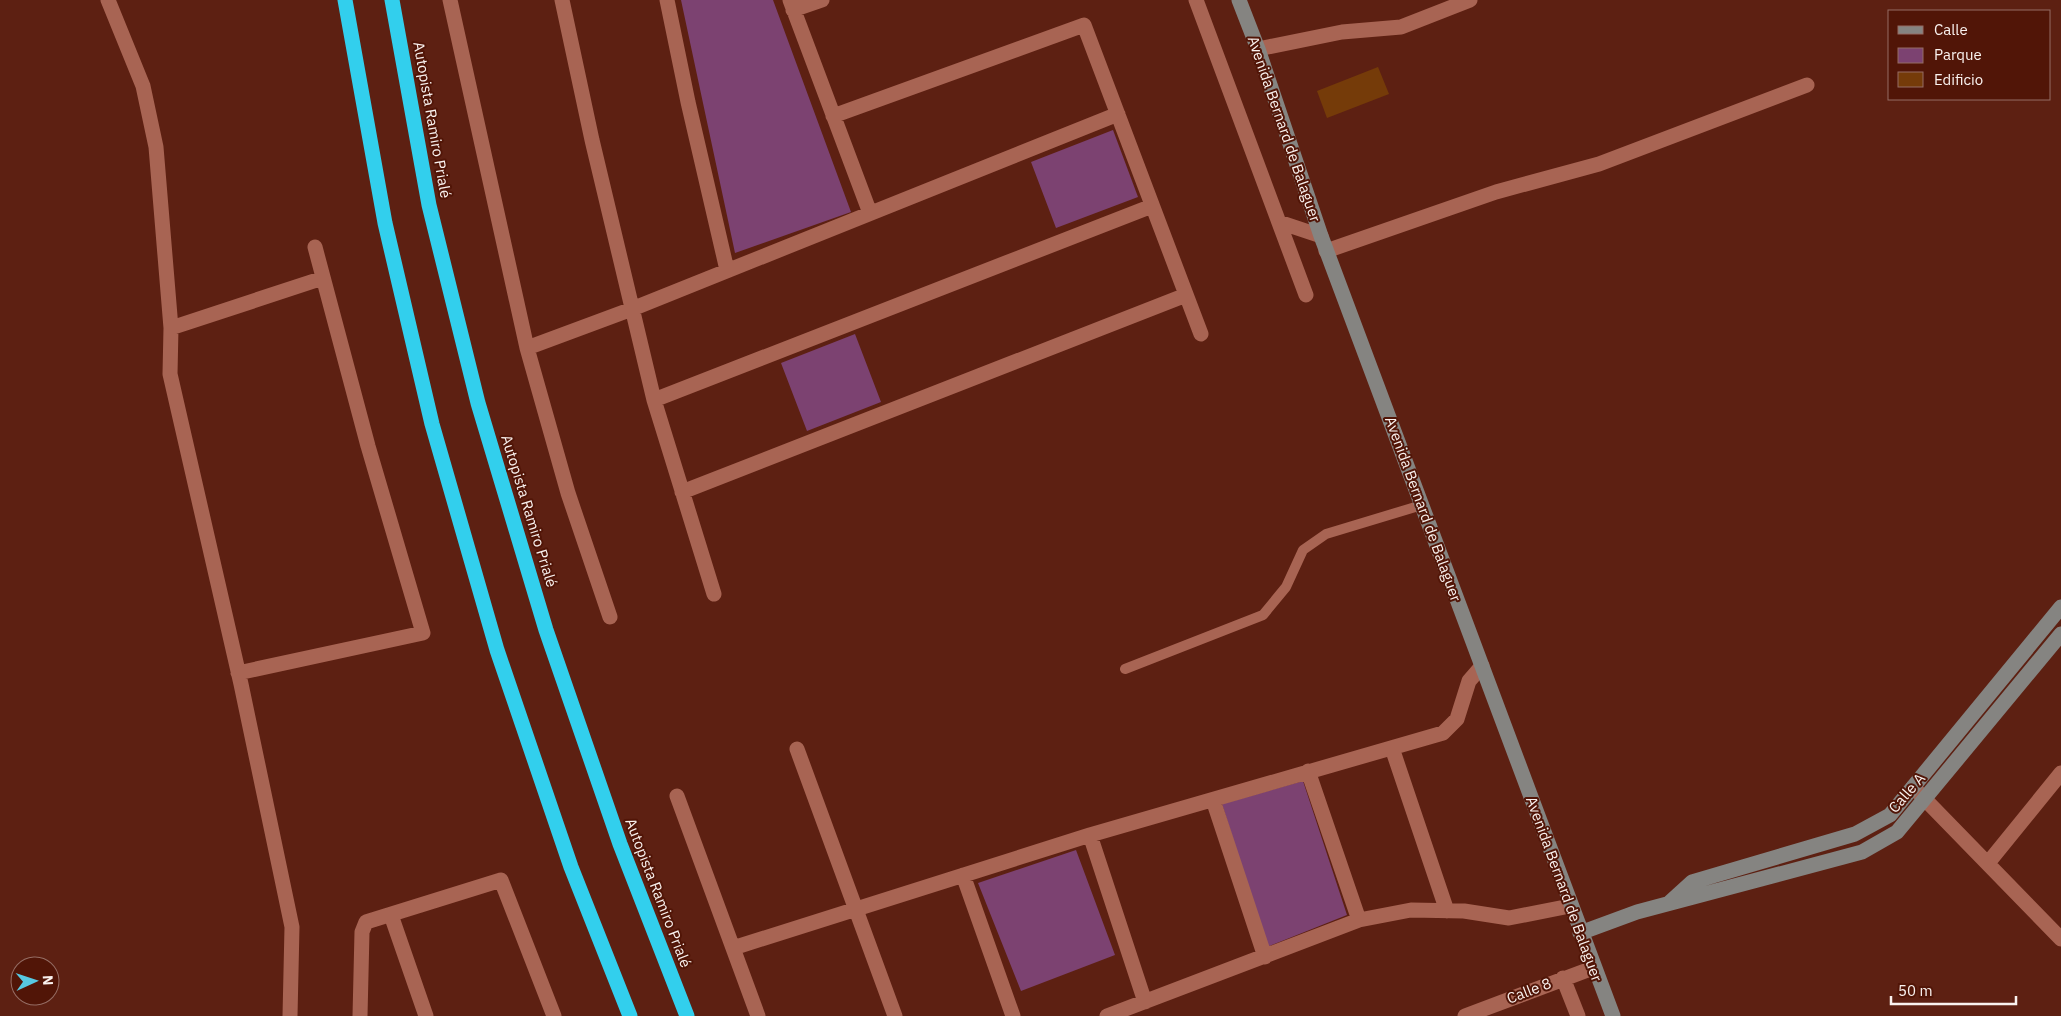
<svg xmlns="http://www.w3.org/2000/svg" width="2061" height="1016" font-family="'IBM Plex Sans',sans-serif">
<rect width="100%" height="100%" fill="#5d2012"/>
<!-- green -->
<path fill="#7c4271" d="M681 0H773L851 212 735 253Z
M1113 130 1138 197 1056 228 1031 162Z
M855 334 881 402 807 431 781 363Z
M1303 781 1347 915 1267 947 1222 804Z
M1076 850 1115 955 1021 991 978 883Z"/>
<!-- building -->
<path fill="#753b09" d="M1378 67 1389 94 1327 118 1317 91Z"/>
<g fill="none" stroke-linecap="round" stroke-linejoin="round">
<!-- lane -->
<path stroke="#a86453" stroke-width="10" d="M1125 669 1263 615 1286 587 1303 550 1326 534 1422 505"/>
<!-- street -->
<path stroke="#a86453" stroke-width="15" d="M108 0 143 86 156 147 171 328 170 374 241 684 292 927 290 1016
M450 0 527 348 568 493 610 617
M562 0 592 140 654 400 714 594
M667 0 688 102 727 270
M790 0 870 213
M1196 0 1306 295
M793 10 822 0
M1258 49 1342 32 1401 27 1470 0
M833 116 1084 25 1201 334
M1279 222 1321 236
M1326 251 1496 192 1599 164 1807 85
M171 328 323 278
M527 348 632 309 1118 114
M654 400 1152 206
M682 492 1186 295
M238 673 423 633 368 446 315 247
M1392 748 1447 911
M797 749 895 1016
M1308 771 1359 920
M1913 787 2061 939
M677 796 758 1016
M1213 800 1265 957
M1090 835 1145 1002
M1988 863 2061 773
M963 875 1013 1016
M391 915 426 1016
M733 948 1090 835 1443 733 1457 719 1469 681 1482 666
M1563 978 1578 1016
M360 1016 362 932 366 922 501 880 554 1016
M1107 1016 1359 920 1411 910 1464 911 1509 918 1570 906
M1465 1016 1593 968"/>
<!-- secondary -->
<path stroke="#858481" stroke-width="15" d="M1239 0 1258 49 1321 236 1613 1016
M1670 902 1692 882 1855 834 1890 815 2061 607
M1580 933 1637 912 1862 852 1897 832 2061 634"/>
<!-- highway -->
<path stroke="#32cfed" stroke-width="15" d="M345 0 385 223 432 424 497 650 571 867 630 1016
M392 0 429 205 478 403 546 630 620 844 687 1016"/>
</g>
<g text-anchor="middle" stroke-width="4" stroke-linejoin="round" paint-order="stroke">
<!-- street labels -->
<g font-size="15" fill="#faf2ef" stroke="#511507">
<text transform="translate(432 120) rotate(80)" y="5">Autopista Ramiro Prialé</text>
<text transform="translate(1284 129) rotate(71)" y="5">Avenida Bernard de Balaguer</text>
<text transform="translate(1423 509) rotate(70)" y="5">Avenida Bernard de Balaguer</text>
<text transform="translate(529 511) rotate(73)" y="5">Autopista Ramiro Prialé</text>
<text transform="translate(1907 793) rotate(-49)" y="5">Calle A</text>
<text transform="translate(1564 889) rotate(70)" y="5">Avenida Bernard de Balaguer</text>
<text transform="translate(658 893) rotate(69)" y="5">Autopista Ramiro Prialé</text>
<text transform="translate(1529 991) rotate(-21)" y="5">Calle 8</text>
</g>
</g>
<!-- legend -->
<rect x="1888" y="10" width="162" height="90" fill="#511507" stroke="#956d64"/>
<rect x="1898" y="26" width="25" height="8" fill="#858481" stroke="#956d64"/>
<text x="1934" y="35" font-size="15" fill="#faf2ef">Calle</text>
<rect x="1898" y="48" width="25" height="15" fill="#7c4271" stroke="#956d64"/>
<text x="1934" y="60" font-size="15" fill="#faf2ef">Parque</text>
<rect x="1898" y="72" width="25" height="15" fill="#753b09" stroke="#956d64"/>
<text x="1934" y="85" font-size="15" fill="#faf2ef">Edificio</text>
<!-- north arrow -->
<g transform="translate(35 981) rotate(87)"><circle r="24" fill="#511507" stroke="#956d64"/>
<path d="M0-4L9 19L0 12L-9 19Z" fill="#57c9e2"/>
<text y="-8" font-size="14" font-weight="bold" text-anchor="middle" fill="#faf2ef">N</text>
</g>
<!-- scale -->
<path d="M1891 996v8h125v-8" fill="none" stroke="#faf2ef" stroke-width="2.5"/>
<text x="1898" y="996" font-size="15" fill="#faf2ef" stroke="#511507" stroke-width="4" paint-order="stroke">50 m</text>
</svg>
